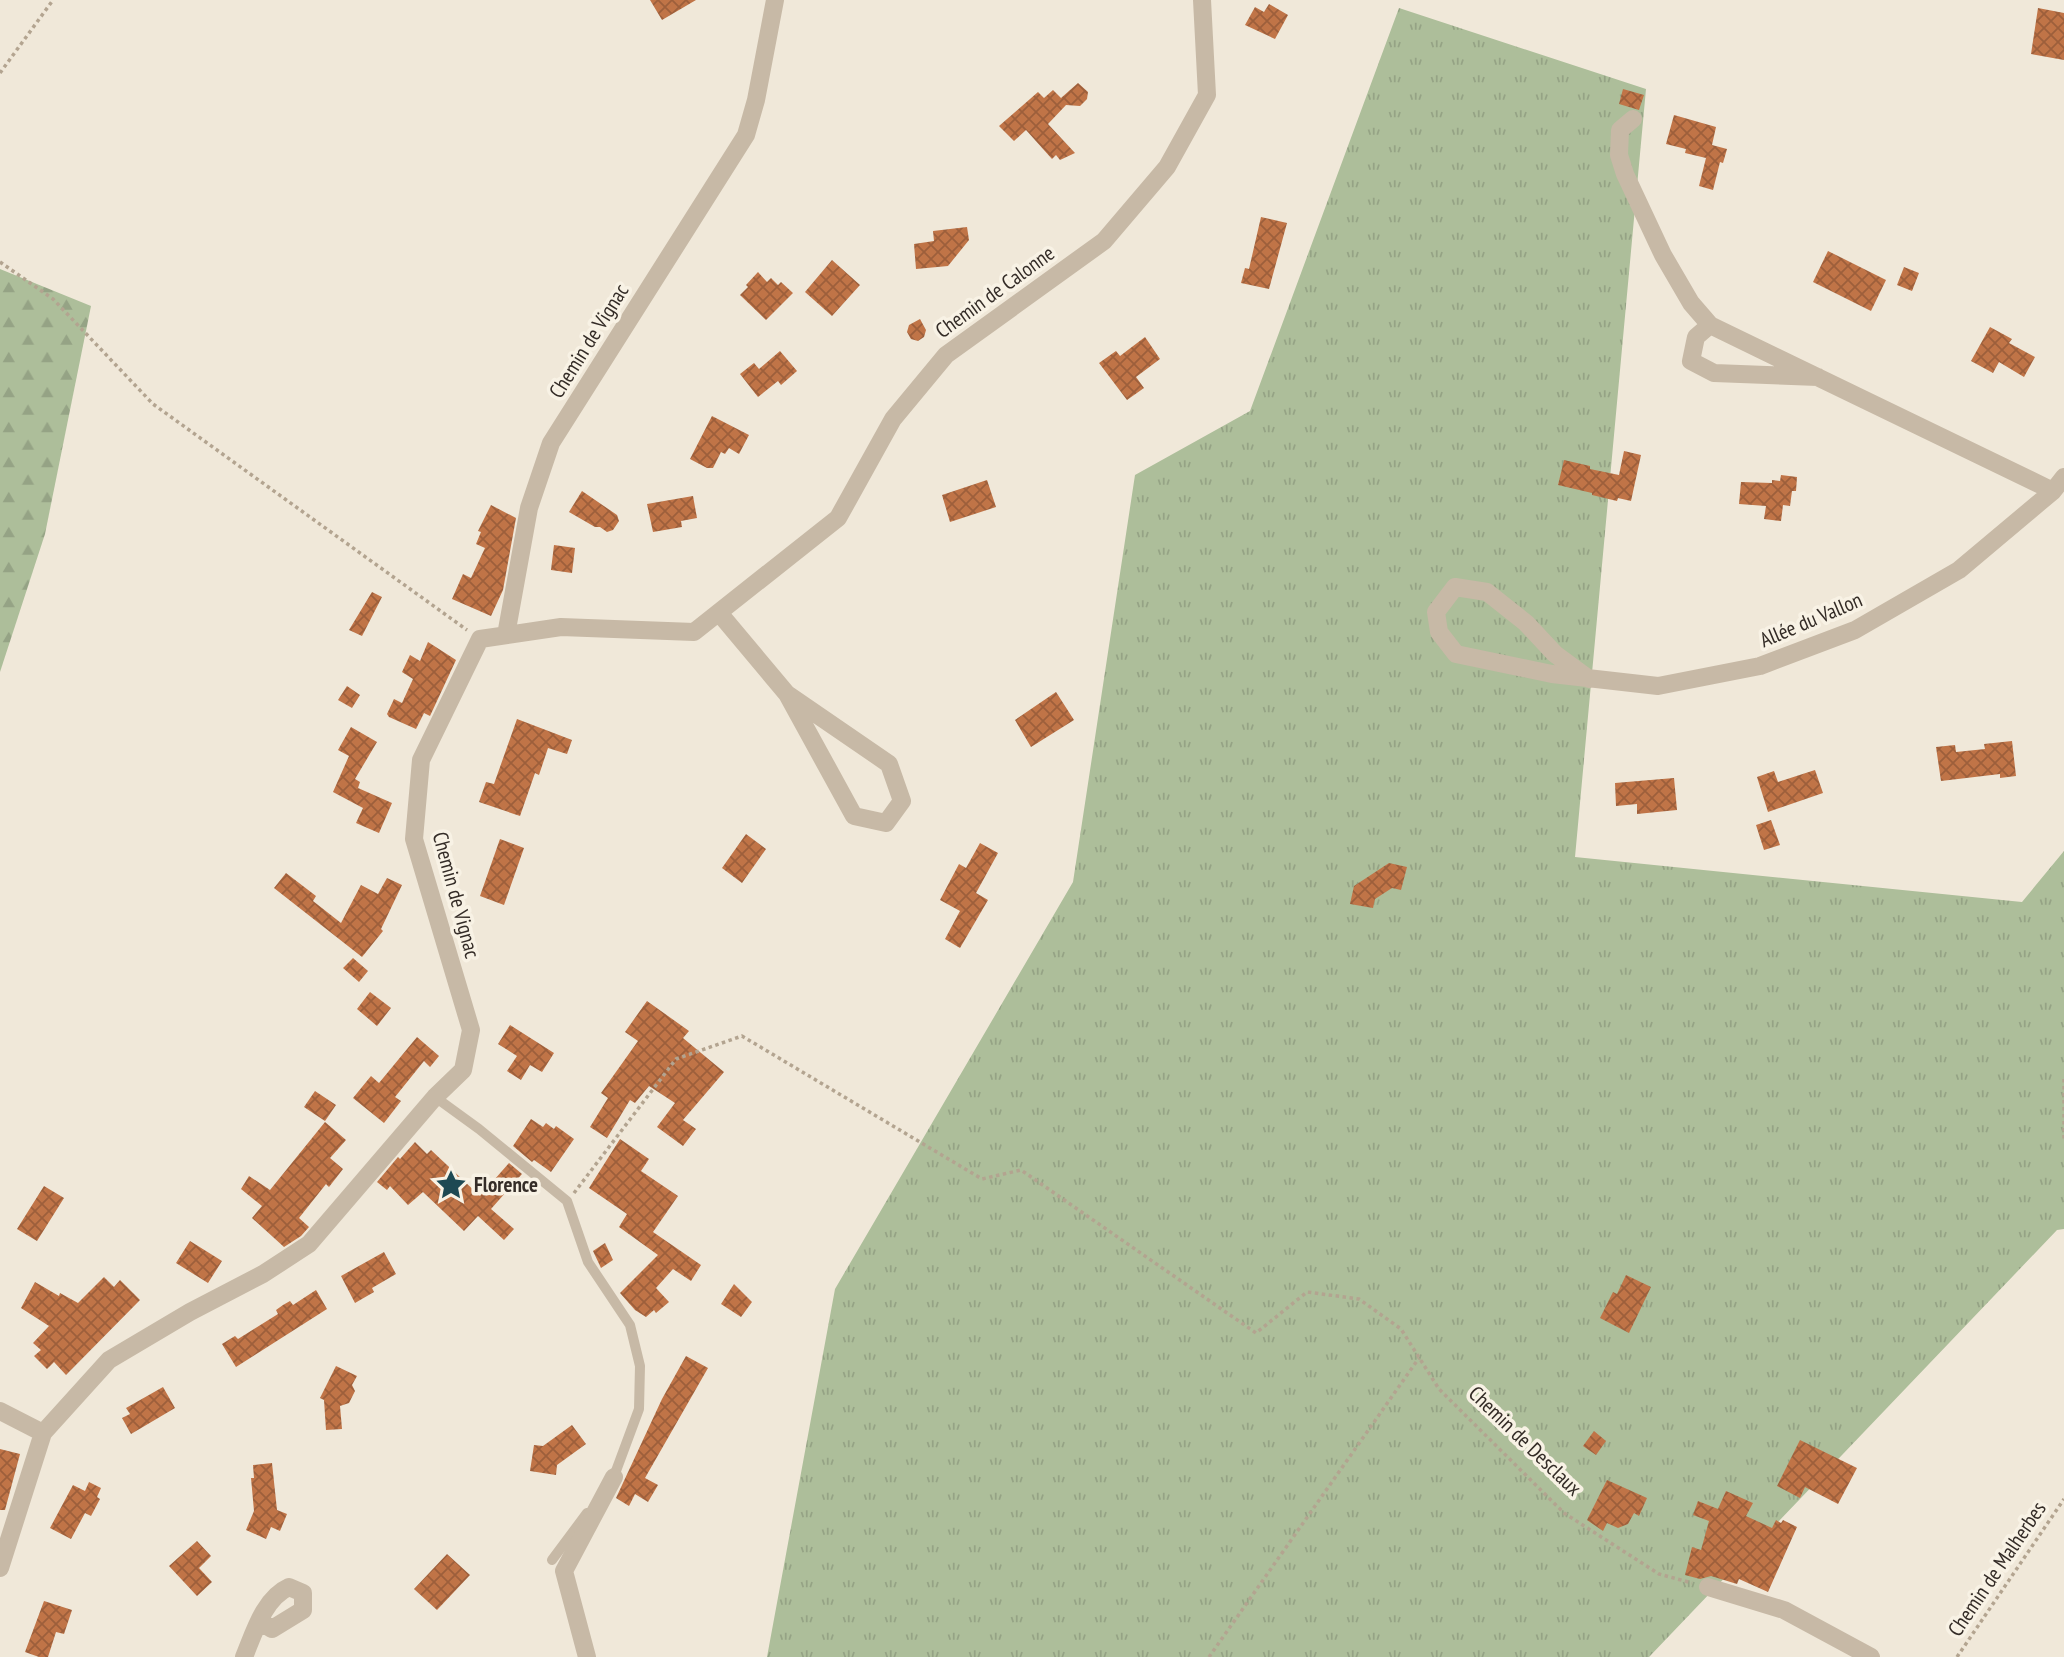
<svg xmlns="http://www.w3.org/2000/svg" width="2064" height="1657" font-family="'PT Sans Narrow',sans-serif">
<defs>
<pattern id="grass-tufts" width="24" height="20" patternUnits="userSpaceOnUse" patternTransform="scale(1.75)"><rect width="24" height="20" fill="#adbe9a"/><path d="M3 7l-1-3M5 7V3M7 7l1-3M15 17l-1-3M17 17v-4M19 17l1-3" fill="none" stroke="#95a385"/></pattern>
<pattern id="forest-firs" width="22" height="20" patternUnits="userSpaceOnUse" patternTransform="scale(1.75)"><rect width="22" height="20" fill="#adbe9a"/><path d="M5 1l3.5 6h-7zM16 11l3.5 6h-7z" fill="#95a385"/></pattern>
<pattern id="building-cross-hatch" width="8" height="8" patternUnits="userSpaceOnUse" patternTransform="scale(1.75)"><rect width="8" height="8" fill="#c07447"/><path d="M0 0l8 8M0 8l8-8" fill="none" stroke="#9d5f3b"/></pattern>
</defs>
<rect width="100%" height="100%" fill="#f0e8d9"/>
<!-- grass -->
<path fill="url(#grass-tufts)" d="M1399 8 1646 89 1575 857 2022 902 2064 851V1229L2057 1230 1649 1657H767L835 1289 1073 882 1135 475 1250 411Z"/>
<!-- forest -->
<path fill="url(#forest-firs)" d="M0 269 91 306 45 534 0 672Z"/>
<!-- building -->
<path fill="url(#building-cross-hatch)" d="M650 0H696L662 20Z
M1269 4 1288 15 1275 39 1245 25 1255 7 1264 12Z
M2038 8 2064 13V60L2031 54Z
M1078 83 1088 92 1087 99 1080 106 1066 105 1048 124 1075 153 1060 160 1056 155 1052 159 1026 130 1014 141 999 126 1038 92 1044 98 1053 90 1061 98Z
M1623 89 1644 95 1639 110 1619 104Z
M1674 115 1716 127 1712 145 1727 149 1723 163 1720 162 1713 190 1699 186 1706 158 1685 153 1686 149 1666 144Z
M1261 217 1287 223 1269 289 1241 283 1245 268 1249 269Z
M967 227 969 240 948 266 916 269 914 244 934 241 933 231Z
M1828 251 1886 280 1871 311 1813 282Z
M832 260 860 285 832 316 805 292Z
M1904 267 1919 273 1912 291 1897 285Z
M758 272 767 282 771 278 778 285 781 282 793 293 766 320 740 295 748 287 746 285Z
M920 319 926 330 924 337 918 341 911 339 907 332 909 325Z
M1990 327 2012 339 2009 343 2035 357 2024 377 1999 362 1993 373 1971 361Z
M1145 337 1160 359 1136 377 1144 388 1127 400 1099 363 1116 351 1120 356Z
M780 351 797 371 781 385 778 381 758 397 740 374 754 363 759 369Z
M712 416 749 435 739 454 729 448 725 454 721 452 713 468H707L690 459Z
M1624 451 1641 455 1631 501 1618 498 1617 501 1592 495V493L1558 485 1564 460 1590 466V469L1619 475Z
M1781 475 1797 477 1796 491H1792L1790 506 1783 505 1781 521 1764 519 1766 506 1739 504 1741 482 1772 483V480L1780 481Z
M987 480 996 507 950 522 942 495Z
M582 491 617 515 619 521 613 530 607 532 600 527H595L569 512Z
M693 496 697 518 681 521 682 527 653 532 647 504Z
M491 505 516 518 503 590 491 616 452 599 463 574 471 578 485 548 476 544 481 532 478 531Z
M554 545 575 548 572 573 551 570Z
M372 592 382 597 362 636 349 630Z
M428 642 456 660 430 716 424 713 416 729 389 717 387 714 394 699 402 703 413 679 402 672 410 655 420 661Z
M347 686 360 695 352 708 338 700Z
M1056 692 1074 720 1031 747 1015 720Z
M517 719 572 740 567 754 548 748 539 775 535 773 520 816 479 802 486 782 494 784Z
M351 727 377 742 355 779 360 782 358 788 392 803 379 833 356 823 363 808 333 792 349 756 338 750Z
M2012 741 2016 776 2000 778V774L1941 781 1936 747 1955 745 1956 752 1985 749 1984 744Z
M1815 770 1823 793 1768 812 1757 777 1774 771 1778 782Z
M1674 778 1677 810 1637 814V804L1616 806 1615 783Z
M1771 820 1780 845 1764 850 1756 825Z
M746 834 766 849 742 883 722 868Z
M500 839 524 848 504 905 480 896Z
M980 843 998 853 976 893 988 900 960 948 945 939 960 911 940 900 959 864 966 868Z
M1389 863 1407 867 1401 890 1392 888 1375 899 1373 908 1350 904 1354 886Z
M286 873 316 896 313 901 341 923 361 885 378 894 387 878 402 885 381 929 383 931 362 957 274 888Z
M353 958 368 971 359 982 343 968Z
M370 992 391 1008 377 1026 357 1009Z
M647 1001 689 1031 683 1038 724 1072 683 1120 696 1129 683 1146 657 1127 675 1103 649 1086 635 1103 630 1100 607 1138 590 1127 608 1098 601 1093 638 1041 625 1032Z
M510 1025 554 1053 542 1072 530 1065 521 1080 507 1071 517 1056 498 1044Z
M417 1037 439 1056 430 1067 424 1061 395 1097 401 1101 384 1123 353 1098 371 1076 379 1083Z
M315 1091 336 1105 325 1121 304 1107Z
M531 1119 543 1127 546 1123 554 1129 556 1126 574 1139 551 1172 534 1160 532 1162 513 1146Z
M325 1122 346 1140 330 1158 343 1169 329 1187 326 1184 299 1218 309 1227 301 1236 284 1247 252 1218 262 1206 241 1189 249 1176 270 1190Z
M620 1139 649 1159 641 1171 678 1196 653 1232 701 1265 691 1281 673 1269 656 1288 669 1302 656 1313 654 1310 646 1317 635 1310 620 1293 658 1255 619 1227 627 1214 589 1188Z
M415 1142 427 1154 431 1150 480 1196 509 1163 522 1174 491 1209 514 1229 504 1240 478 1216 464 1231 423 1192 408 1205 390 1186 387 1190 377 1182 398 1157 400 1159Z
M44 1186 64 1198 37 1241 17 1229Z
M190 1241 222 1261 208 1283 176 1263Z
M605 1243 613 1260 601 1268 593 1251Z
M384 1252 396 1274 372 1288 374 1292 355 1303 341 1276Z
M1626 1275 1651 1287 1629 1333 1600 1318 1613 1292 1617 1294Z
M104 1277 114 1287 120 1280 140 1300 66 1375 54 1362 47 1369 34 1356 41 1350 33 1343 49 1326 21 1308 35 1282 59 1296 60 1293 78 1303Z
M734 1284 752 1302 741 1317 721 1304Z
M316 1290 327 1309 236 1367 222 1344 235 1336 238 1339 278 1314 276 1310 283 1305 290 1301 293 1305Z
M686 1356 708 1368 645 1478 658 1485 648 1502 635 1494 629 1506 616 1498 662 1399Z
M336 1366 357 1376 352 1385 355 1391 349 1403 340 1406 342 1429 326 1430 324 1400 320 1398Z
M163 1387 175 1408 131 1434 122 1418 130 1414 126 1408Z
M572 1425 586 1444 557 1465 556 1475 530 1471 534 1445 543 1446Z
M1594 1431 1606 1441 1596 1455 1583 1446Z
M1800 1440 1857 1468 1838 1504 1805 1487 1800 1498 1777 1486Z
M0 1449 20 1454 5 1510H0Z
M272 1463 277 1510 287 1514 280 1531 271 1527 266 1539 246 1530 254 1511 251 1478H254L253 1465Z
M1607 1480 1647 1498 1639 1516 1634 1513 1628 1524 1618 1528 1607 1523 1603 1531 1587 1520Z
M89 1482 101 1488 97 1497 100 1499 91 1516 85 1513 71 1539 50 1528 73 1485 85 1491Z
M1726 1491 1753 1503 1746 1516 1772 1528 1776 1520 1781 1523 1783 1520 1797 1527 1768 1592 1739 1579 1737 1584 1711 1576 1700 1579 1685 1575 1692 1547 1701 1550 1709 1521 1693 1515 1698 1501 1718 1509Z
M197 1541 211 1556 199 1568 212 1582 197 1596 169 1566Z
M447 1554 470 1575 437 1610 414 1589Z
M44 1601 72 1610 64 1634 56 1632 48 1657H39L25 1652Z"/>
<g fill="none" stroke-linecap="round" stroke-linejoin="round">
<!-- path -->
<path stroke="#b3a490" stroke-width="3.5" stroke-dasharray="3.5 3.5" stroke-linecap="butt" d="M0 73 53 0
M0 262 53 299 153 404 467 630
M2064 1079V1139
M574 1193 676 1059 742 1036 982 1179 1021 1170 1256 1333 1307 1292 1359 1299 1401 1329 1439 1389 1564 1513 1659 1574 1692 1583
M1209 1657 1419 1358
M1957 1657 2064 1499"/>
<!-- service -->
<path stroke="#c7b9a6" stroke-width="10" d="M435 1097 479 1129 567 1201 588 1262 630 1325 640 1366 639 1409 613 1479
M552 1560 587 1513"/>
<!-- minor -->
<path stroke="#c7b9a6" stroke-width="18" d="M1633 119 1620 130 1619 155 1625 174 1663 255 1691 303 1710 325
M1818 377 1714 373 1691 361 1696 337 1710 325 2053 491
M720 614 787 694 854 816 886 823 902 801 889 764 787 694
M506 635 529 508 551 443 746 135 756 100 775 0
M1589 679 1555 654 1526 623 1487 592 1455 587 1436 612 1439 632 1456 654 1552 674 1658 686 1760 666 1855 630 1959 570 2053 491 2064 477
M0 1411 43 1433
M0 1568 43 1433 109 1360 190 1312 263 1274 309 1244 435 1097 463 1070 471 1030 414 839 421 760 480 639 561 627 694 632 838 518 893 419 946 355 1104 241 1167 167 1207 95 1202 0
M1708 1587 1784 1610 1871 1657
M244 1657C254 1633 264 1598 289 1587L303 1593V1610L272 1629 259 1621
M587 1657 564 1571 614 1477"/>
</g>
<!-- icons -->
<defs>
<symbol id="sight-bare" viewBox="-9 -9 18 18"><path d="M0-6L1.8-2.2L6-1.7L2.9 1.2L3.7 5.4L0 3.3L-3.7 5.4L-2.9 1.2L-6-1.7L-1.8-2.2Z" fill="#1e4953" stroke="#f8f2e5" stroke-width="2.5" paint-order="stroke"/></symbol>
</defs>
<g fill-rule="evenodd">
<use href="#sight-bare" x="429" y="1163" width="44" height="44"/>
</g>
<g text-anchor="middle" stroke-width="7" stroke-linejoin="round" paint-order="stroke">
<!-- street labels -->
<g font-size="21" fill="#342c27" stroke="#f8f2e5">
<text transform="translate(995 292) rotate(-36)" y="7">Chemin de Calonne</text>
<text transform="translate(589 341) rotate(-58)" y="7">Chemin de Vignac</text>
<text transform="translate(1811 620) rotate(-23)" y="7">Allée du Vallon</text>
<text transform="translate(456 895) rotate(75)" y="7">Chemin de Vignac</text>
<text transform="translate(1525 1441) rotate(44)" y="7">Chemin de Desclaux</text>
<text transform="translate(1997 1569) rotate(-56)" y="7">Chemin de Malherbes</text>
</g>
<!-- poi labels -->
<g font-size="21" font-weight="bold" fill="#342c27" stroke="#f8f2e5" text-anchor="start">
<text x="474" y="1192">Florence</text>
</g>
</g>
</svg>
